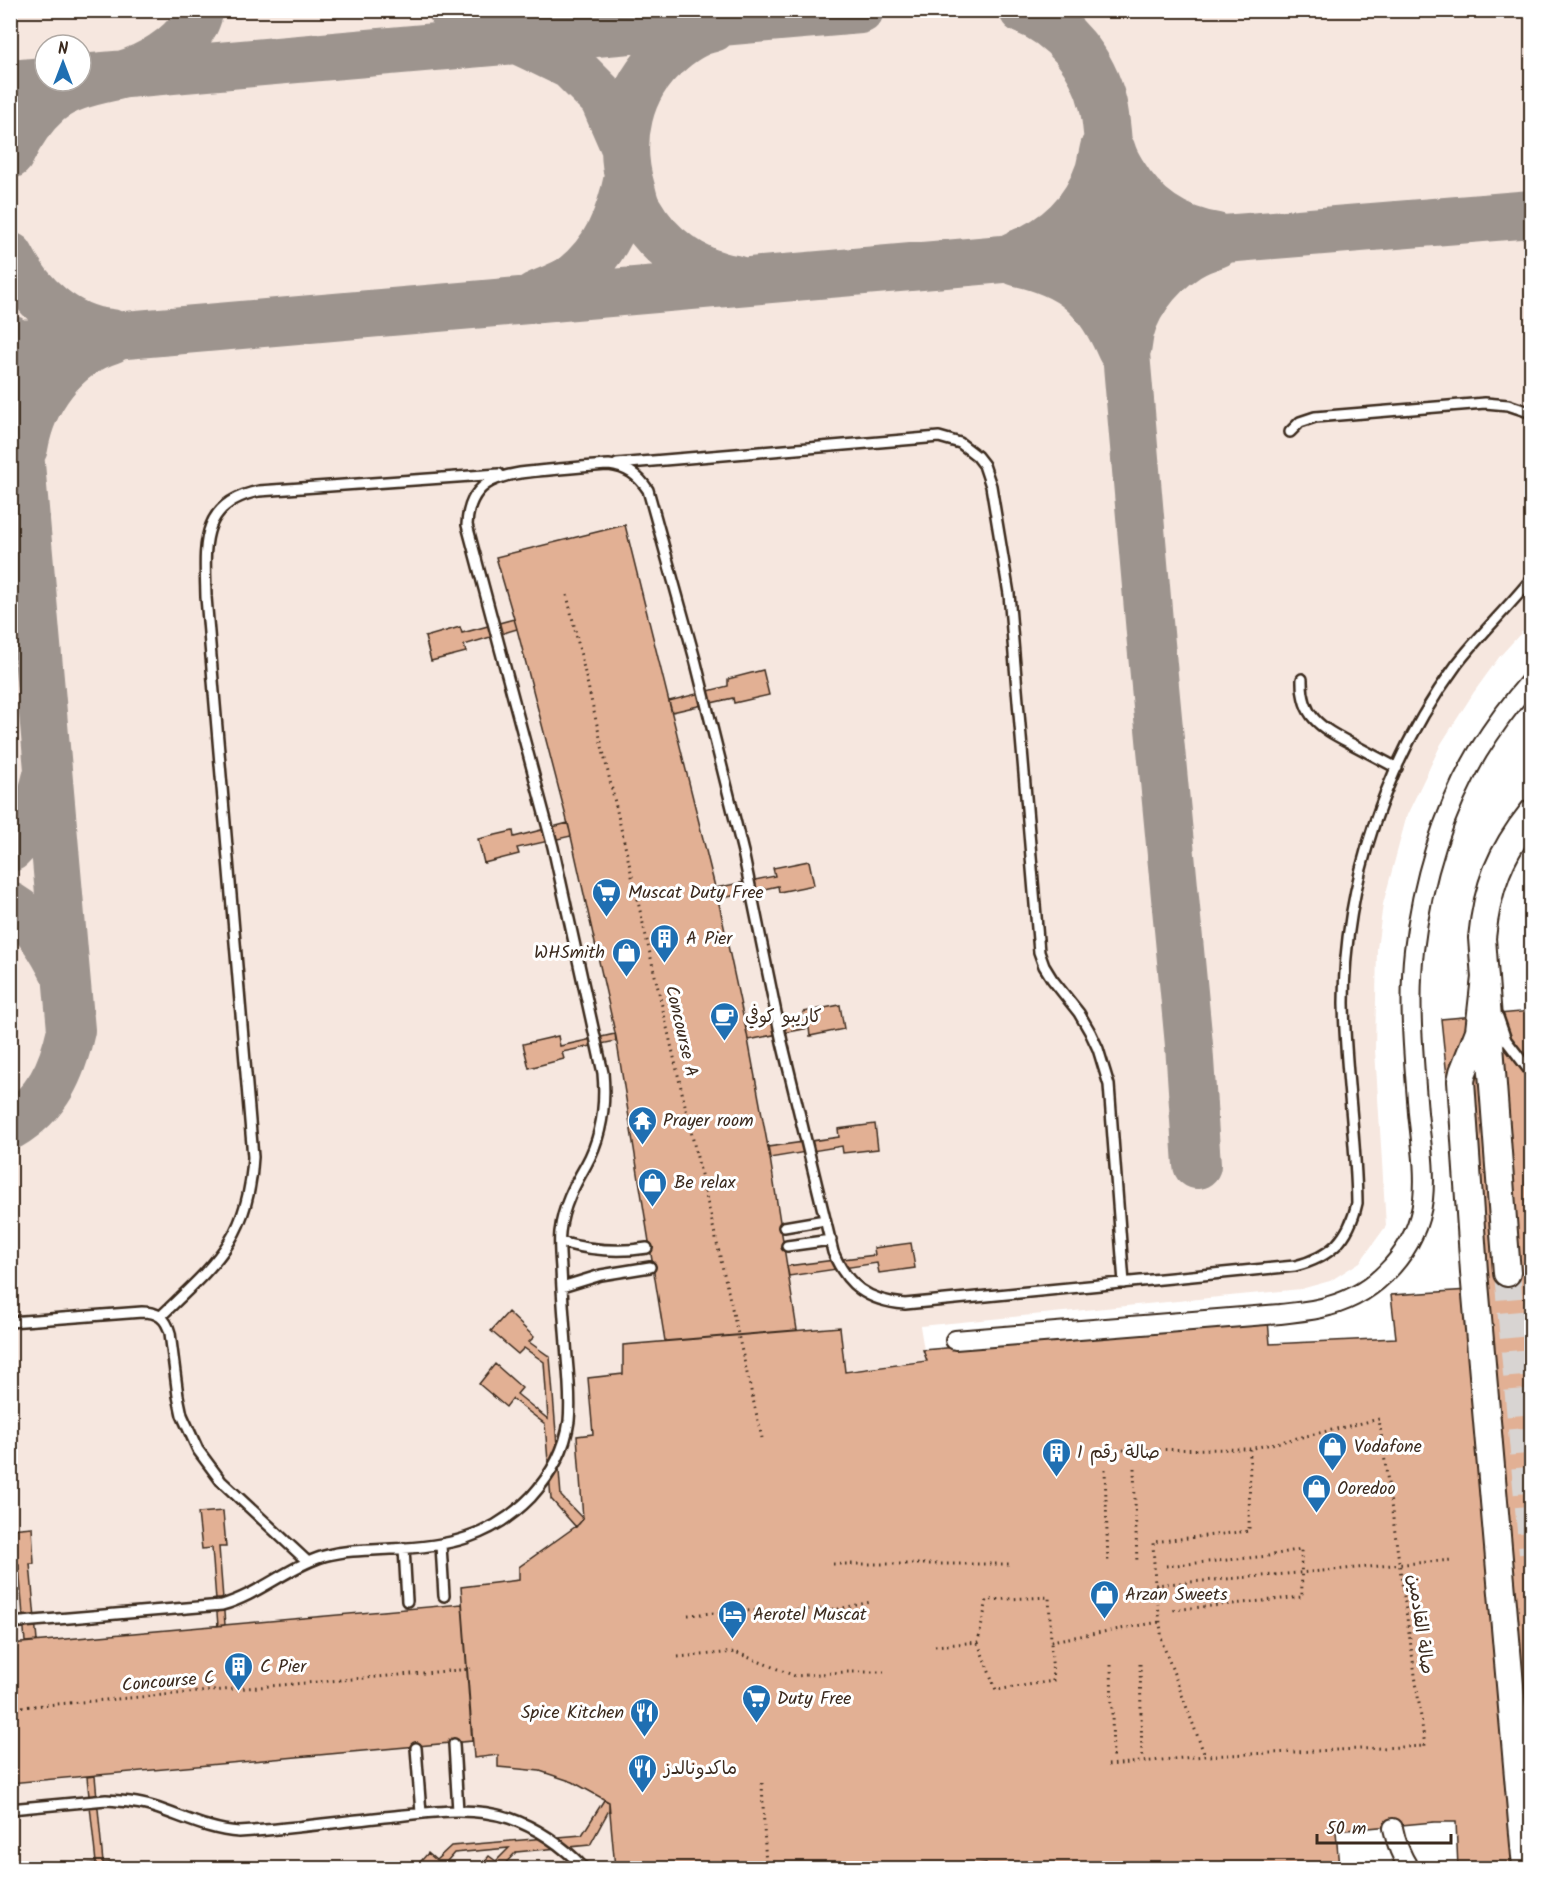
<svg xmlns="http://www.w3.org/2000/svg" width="1542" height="1879" font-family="Kalam,'Playpen Sans Arabic',sans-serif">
<rect width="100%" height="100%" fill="#fff"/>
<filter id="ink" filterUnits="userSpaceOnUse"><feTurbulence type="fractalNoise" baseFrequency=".0167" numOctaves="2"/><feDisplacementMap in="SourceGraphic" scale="12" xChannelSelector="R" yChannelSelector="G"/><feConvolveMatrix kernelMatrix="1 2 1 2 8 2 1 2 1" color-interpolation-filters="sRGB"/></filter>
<g filter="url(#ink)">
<!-- built -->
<path fill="#f6e7df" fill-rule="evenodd" d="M11 11H1531V622L1500 656 1474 692 1441 744 1407 815 1383 904 1377 949 1375 1050 1386 1226 1360 1262 1330 1281 1301 1289 920 1326 924 1350 1268 1320 1270 1344 1396 1338 1434 1822 1336 1831 1339 1868H11ZM45 45H81V81H45Z"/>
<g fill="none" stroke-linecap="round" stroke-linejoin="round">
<!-- taxiway -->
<path stroke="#9d948e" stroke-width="48" d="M452 10 532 47 571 66 603 98 624 146
M1023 10C1063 25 1093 62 1103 104 1105 113 1106 122 1107 132L1150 633 1189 1045 1197 1165
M713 28C696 31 679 43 666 55 628 88 617 141 631 188 633 195 634 203 638 210 658 246 694 273 735 279
M81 78 860 10
M10 84 45 81
M1112 151C1114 159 1118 165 1122 172 1143 208 1176 231 1217 237
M10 155C19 136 32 116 48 102 68 85 96 81 121 75 147 68 181 48 195 23 197 20 198 15 200 10
M1015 255C1055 240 1085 212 1099 171 1101 164 1102 156 1104 148
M10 256C29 294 66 330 111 333
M1017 262C1073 274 1099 298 1121 350
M535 296C547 290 562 286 573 278 606 252 620 217 628 177
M10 339 71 1030C62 1071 48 1103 10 1126
M10 345 1003 259 1236 238 1532 214
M1128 346C1130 311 1158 276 1187 257 1196 251 1207 247 1217 244
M24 448C32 399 64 355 111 340
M10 848C31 828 41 802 47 775
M10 906C37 922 51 946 65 974"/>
</g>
<!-- building -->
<path fill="#e2b094" stroke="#3b2a1e" stroke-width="1.5" d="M625 525 718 899 747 1034 770 1158 797 1330 665 1341 616 1037 570 832 517 629 496 557Z
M514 619 517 629 464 645 466 652 431 661 425 637 460 627 462 633Z
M763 670 769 695 734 703 733 698 672 712 669 701 728 686V679Z
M568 823 571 836 517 848 519 854 484 863 478 839 513 831 514 837Z
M809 861 814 885 779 892 778 886 718 899 715 888 775 876 773 868Z
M840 1005 844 1029 810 1036 809 1028 748 1040 746 1027 804 1018 803 1012Z
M1532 1011V1868L1516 1867 1507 1868H1458L1456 1822H1434L1336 1831 1339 1868H986V1863L935 1868H615L609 1802 573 1782 540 1771 498 1767V1755L474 1758 461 1587 519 1580V1567L579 1524 583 1519 577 1436 593 1434 588 1378 623 1374V1345L840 1327 845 1372 927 1361 923 1350 1268 1320 1270 1344 1396 1338 1391 1295 1469 1290 1441 1019Z
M615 1034 616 1041 562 1052 564 1059 529 1068 523 1044 558 1036 560 1046Z
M875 1124 878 1149 843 1153 842 1146 770 1158 768 1147 839 1137 838 1129Z
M911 1243 915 1268 879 1273 877 1263 789 1276 787 1266 875 1255 874 1248Z
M508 1312 534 1337 529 1342 550 1357 561 1496 583 1519 576 1527 551 1499 545 1424 512 1399 506 1407 479 1384 495 1364 522 1388 517 1394 548 1419 544 1362 524 1348 518 1354 491 1331Z
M223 1511 226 1547H219L225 1625 218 1626 212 1548 202 1549 198 1513Z
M32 1527 34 1564H30L37 1641 25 1642 19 1565H11L10 1529Z
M462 1604 472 1741 10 1783V1644Z
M95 1776 103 1863 110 1862V1868H86L85 1864 96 1863 87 1777Z
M604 1800 609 1802V1810L590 1845 516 1852 501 1868H479L489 1856 496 1861 509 1848 454 1853 442 1867 444 1868H415L428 1853 436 1860 451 1846 582 1835Z"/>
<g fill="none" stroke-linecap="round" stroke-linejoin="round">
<!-- secondary-tunnel -->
<path stroke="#d8d4d2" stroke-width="26" stroke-dasharray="26 13" stroke-linecap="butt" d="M1507 1273 1532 1553"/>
<defs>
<path id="lane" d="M1290 432 1300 422 1315 417 1485 403 1508 405 1532 413
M617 464 939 437 960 443 977 456 984 465 991 486 1009 594 1039 952 1044 966 1052 979 1079 1013 1090 1032 1098 1049 1109 1085 1124 1283
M1302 679C1301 718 1322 728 1352 744 1367 752 1382 760 1397 768
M1498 1017 1506 1040 1532 1074
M784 1227 825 1220
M560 1242C589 1250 617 1253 647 1248
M787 1246 831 1240
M562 1287 601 1275 650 1267
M161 1316C215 1264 249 1238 253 1157L206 597C205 548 198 503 259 491L499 474
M10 1322 142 1312C158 1312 166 1318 170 1333L178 1396 182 1415 198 1450 221 1481 308 1562
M441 1545 444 1596
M404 1548 407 1601
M10 1623 222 1605C258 1595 288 1567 324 1556 346 1550 369 1550 391 1549 447 1547 491 1538 531 1497 551 1475 565 1451 569 1421 571 1400 569 1379 567 1358 565 1328 562 1298 561 1268 560 1256 559 1243 560 1232 563 1206 574 1186 586 1165 602 1136 606 1106 603 1073L553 847 467 525C469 475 508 474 549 470 569 468 589 466 609 465 627 467 638 475 648 490L696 663 743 852 782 1042 833 1252C847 1286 868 1301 905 1304L1295 1266C1331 1257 1349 1239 1357 1203 1356 1136 1345 1070 1344 1003 1344 884 1386 760 1457 664 1480 634 1508 608 1532 578
M454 1744 458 1811
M416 1748 421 1813
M10 1809 106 1800C122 1801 138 1802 153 1807 182 1816 208 1830 239 1832 291 1829 343 1821 395 1816 432 1812 472 1806 509 1818 538 1828 563 1846 584 1868"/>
<path id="street" d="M955 1340 1280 1314C1296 1312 1313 1311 1329 1306 1377 1293 1417 1250 1423 1199 1426 1171 1421 1142 1418 1113 1414 1059 1408 1004 1414 950 1422 881 1443 812 1478 752 1494 726 1512 702 1532 679
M1393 1828C1396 1843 1401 1856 1409 1868"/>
<path id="secondary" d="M1485 977 1479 1031 1463 1072 1461 1081 1474 1272 1526 1868
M1507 1273 1482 938C1487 887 1500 853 1532 813"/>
</defs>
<!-- lane casing -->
<use href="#lane" stroke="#3b2a1e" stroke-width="14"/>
<!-- street casing -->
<use href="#street" stroke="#3b2a1e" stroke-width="22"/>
<!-- secondary casing -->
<use href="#secondary" stroke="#3b2a1e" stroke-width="30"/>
<!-- path -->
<path stroke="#3b2a1e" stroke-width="3" stroke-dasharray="1.5 4.5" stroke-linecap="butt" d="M567 595 762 1438
M1250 1449 1249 1531 1153 1542 1155 1585 1452 1560
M1134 1468 1137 1564
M1105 1469 1108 1564
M833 1564H1013
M1166 1566 1268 1556 1301 1549 1302 1597 1172 1610
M1156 1585 1162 1642 1205 1756
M688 1615 740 1611 838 1609 871 1602
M978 1643 996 1690 1053 1681 1051 1641
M935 1646 978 1642 987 1600 1049 1597 1051 1641 1160 1622
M678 1657 735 1652 795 1676 845 1672H884
M1140 1664 1142 1759
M1111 1665 1113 1760
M10 1708 471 1669
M1108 1765 1205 1756 1425 1746 1379 1419 1250 1449 1109 1450
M762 1783 766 1868"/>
<!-- lane -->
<use href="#lane" stroke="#fff" stroke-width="9"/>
<!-- street -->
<use href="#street" stroke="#fff" stroke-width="18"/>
<!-- secondary -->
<use href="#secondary" stroke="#fff" stroke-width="26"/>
</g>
</g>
<!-- icons -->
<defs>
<symbol id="supermarket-pin" viewBox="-11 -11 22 30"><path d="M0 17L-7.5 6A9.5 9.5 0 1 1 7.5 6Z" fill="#1f6fb2" stroke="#fff"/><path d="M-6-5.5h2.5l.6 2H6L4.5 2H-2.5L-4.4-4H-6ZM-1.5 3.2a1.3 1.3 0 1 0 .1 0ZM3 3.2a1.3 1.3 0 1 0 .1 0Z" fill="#fff"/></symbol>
<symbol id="building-pin" viewBox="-11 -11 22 30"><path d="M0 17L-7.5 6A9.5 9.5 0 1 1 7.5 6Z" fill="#1f6fb2" stroke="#fff"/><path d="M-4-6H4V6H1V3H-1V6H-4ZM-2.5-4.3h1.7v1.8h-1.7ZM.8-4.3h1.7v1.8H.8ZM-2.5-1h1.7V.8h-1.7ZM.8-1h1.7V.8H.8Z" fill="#fff"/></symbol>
<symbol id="shop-pin" viewBox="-11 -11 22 30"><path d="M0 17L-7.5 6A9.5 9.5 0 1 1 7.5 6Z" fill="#1f6fb2" stroke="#fff"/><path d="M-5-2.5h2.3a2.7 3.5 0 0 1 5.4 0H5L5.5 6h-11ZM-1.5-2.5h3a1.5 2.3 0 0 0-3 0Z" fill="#fff"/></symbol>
<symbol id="cafe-pin" viewBox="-11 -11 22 30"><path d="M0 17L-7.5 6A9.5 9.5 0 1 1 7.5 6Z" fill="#1f6fb2" stroke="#fff"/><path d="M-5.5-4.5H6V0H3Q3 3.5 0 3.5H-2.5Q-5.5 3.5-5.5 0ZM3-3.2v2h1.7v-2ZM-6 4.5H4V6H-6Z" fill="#fff"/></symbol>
<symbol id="temple-pin" viewBox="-11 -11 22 30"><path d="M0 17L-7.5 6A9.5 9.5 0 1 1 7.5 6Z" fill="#1f6fb2" stroke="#fff"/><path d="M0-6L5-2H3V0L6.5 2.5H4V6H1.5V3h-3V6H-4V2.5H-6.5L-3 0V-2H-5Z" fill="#fff"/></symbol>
<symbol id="hotel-pin" viewBox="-11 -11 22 30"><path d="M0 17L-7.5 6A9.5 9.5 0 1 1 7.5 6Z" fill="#1f6fb2" stroke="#fff"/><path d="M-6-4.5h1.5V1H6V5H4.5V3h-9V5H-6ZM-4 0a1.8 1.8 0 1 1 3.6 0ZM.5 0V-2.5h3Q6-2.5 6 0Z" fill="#fff"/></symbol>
<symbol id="restaurant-pin" viewBox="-11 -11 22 30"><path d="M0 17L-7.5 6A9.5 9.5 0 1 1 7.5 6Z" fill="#1f6fb2" stroke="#fff"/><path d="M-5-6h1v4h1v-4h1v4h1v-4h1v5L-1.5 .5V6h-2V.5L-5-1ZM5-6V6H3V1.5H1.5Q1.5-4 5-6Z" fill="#fff"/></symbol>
</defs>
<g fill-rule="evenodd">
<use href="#supermarket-pin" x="590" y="876" width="33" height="45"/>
<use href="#building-pin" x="648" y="922" width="33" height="45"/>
<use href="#shop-pin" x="610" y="936" width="33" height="45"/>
<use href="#cafe-pin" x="708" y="1000" width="33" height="45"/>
<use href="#temple-pin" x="626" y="1104" width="33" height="45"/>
<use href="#shop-pin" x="636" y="1166" width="33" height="45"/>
<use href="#shop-pin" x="1316" y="1430" width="33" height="45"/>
<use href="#building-pin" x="1040" y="1436" width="33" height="45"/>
<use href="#shop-pin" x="1300" y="1472" width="33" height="45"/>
<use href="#shop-pin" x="1088" y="1578" width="33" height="45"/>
<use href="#hotel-pin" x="716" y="1598" width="33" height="45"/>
<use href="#building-pin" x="222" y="1650" width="33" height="45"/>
<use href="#supermarket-pin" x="740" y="1682" width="33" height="45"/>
<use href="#restaurant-pin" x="628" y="1696" width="33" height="45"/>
<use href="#restaurant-pin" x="626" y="1752" width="33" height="45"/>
</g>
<g text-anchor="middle" stroke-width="6" stroke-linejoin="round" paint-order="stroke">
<!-- poi labels -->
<g font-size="18" fill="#3b2a1e" stroke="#fff" text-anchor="start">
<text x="628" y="898">Muscat Duty Free</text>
<text x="686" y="944">A Pier</text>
<text x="605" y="958" text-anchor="end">WHSmith</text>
<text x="745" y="1022">كاريبو كوفي</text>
<text x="663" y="1126">Prayer room</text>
<text x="674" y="1188">Be relax</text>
<text x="1354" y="1452">Vodafone</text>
<text x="1077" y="1458">صالة رقم 1</text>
<text x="1337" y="1494">Ooredoo</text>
<text x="1125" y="1600">Arzan Sweets</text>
<text x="753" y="1620">Aerotel Muscat</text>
<text x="260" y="1672">C Pier</text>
<text x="777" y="1704">Duty Free</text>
<text x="624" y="1718" text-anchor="end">Spice Kitchen</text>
<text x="664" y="1774">ماكدونالدز</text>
</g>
<!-- street labels -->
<g font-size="18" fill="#3b2a1e" stroke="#fff">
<text transform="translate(682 1031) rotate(77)" y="6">Concourse A</text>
<text transform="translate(1421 1624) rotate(82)" y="6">صالة القادمين</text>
<text transform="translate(168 1681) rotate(-5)" y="6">Concourse C</text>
</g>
</g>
<!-- margin -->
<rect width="1542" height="1879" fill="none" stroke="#fff" stroke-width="36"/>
<rect x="18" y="18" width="1506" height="1843" fill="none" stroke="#3b2a1e" stroke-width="2" filter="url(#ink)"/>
<!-- north arrow -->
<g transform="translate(63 63)"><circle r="28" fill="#ffffff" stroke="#b1aaa5" stroke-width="1.5"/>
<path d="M0-4.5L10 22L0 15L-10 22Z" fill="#1f6fb2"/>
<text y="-9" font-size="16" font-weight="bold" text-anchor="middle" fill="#3b2a1e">N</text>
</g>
<!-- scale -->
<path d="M1317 1834v9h134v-9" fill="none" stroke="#3b2a1e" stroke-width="3"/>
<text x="1326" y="1834" font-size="18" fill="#3b2a1e" stroke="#ffffff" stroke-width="4.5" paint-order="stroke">50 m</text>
</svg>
